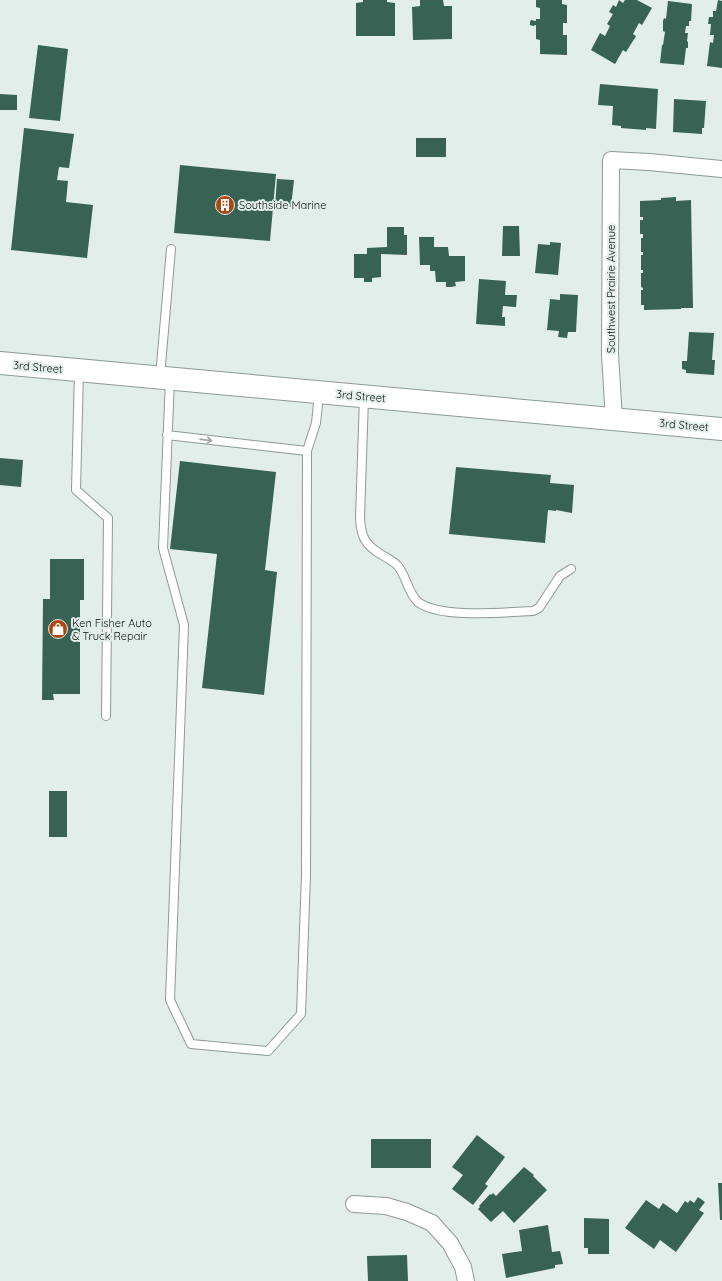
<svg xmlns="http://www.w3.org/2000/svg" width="722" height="1281" font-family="Quicksand,sans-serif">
<rect width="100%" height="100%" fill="#e1eee9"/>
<!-- building -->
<path fill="#386253" d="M363 0H387V2L395 3V36H356V3L363 2Z
M420 0H443L444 6H452V39L413 40 412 7 420 6Z
M536 0H562V4L567 5V23H563V35H567V55L540 54V40L536 39V25L533 26 530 25V22L531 20 536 21V19H540V8L536 7Z
M619 0 623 3 625 0H637L652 8 642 25 639 23 633 34 636 36 626 52 623 50 615 64 591 50 600 33 605 36 610 26 607 24 613 14 609 12 613 5 616 7Z
M718 0 722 1V68L707 66 710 42 713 43 714 35H710L711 24H708L709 17H713V11H716Z
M668 1 692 4 691 21H689V26H686L685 33H688L687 41 688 42V48H686L684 65 660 63 662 45H663L665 32 663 31V21L664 18 666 19Z
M38 45 68 49 60 121 29 118Z
M600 84 658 89 656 129 646 128V130L621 128V126L612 125 613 106 598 105Z
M0 94 17 95V110H0Z
M674 99 706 101 704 128H702V134L673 132Z
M24 128 74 134 69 168 59 167 57 180 68 181 66 202 93 205 87 258 11 250Z
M416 138H446V157H416Z
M180 165 276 174 270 241 174 233Z
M277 179 294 180 291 207 275 206Z
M676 197V201L691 200 693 308H681V309L644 310V305H641V290H643V288L641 287V273H643V270H641V255H643V252H641V238H643V234H640V220H643V217H640V201L661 200V198Z
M503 226H519L520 256H502Z
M387 227H404V235H407V255L381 254V277L372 278V282H364V278H354V254H367V248L387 247Z
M419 237H434V247H448L449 256H465V281L455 282 456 286 451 287H446V282H436L435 271H430V265H420Z
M550 242 561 243 558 275 535 273 538 244 550 245Z
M479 279 506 281 505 295H517L516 307 503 306 502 317H505V326L476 324Z
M560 294 578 295 576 332H568L567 338 558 337 559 331 547 330 550 299 560 300Z
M689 332 714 333 712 360H715L714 375 686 373V370L682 369V361H687Z
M0 458 23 460 21 487 0 485Z
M180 461 276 472 265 570 277 572 264 695 202 688 217 554 170 549Z
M456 467 551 475 550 483 574 485 572 513 556 510V511L548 510 545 543 449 534Z
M50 559H84V600H80V694H53L54 700H42L43 599H50Z
M49 791H67V837H49Z
M477 1135 505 1157 485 1184 488 1186 473 1205 452 1189 463 1175 452 1167Z
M371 1139H431V1168H371Z
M524 1167 534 1175 533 1176 547 1190 514 1223 503 1211 491 1222 478 1209 480 1207 479 1206 490 1194 491 1195 493 1193 496 1196Z
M718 1183H722V1220H720Z
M698 1197 705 1202 699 1210 704 1213 676 1252 660 1240 654 1249 625 1228 646 1200 659 1209 663 1203 677 1213 685 1201 688 1203 690 1200 694 1203Z
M584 1218 609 1219V1254H588V1248H584Z
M548 1225 552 1252 560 1251 563 1264 555 1265V1268L506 1278 502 1254 522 1251 519 1230Z
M407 1255 408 1281H368L367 1256Z"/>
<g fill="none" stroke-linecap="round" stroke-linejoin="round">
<defs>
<path id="lane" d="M79 371 76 490 108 518 106 716
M160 377 171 249
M170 379 163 548 184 625 170 1000 191 1044 268 1051 301 1014 306 875 307 451 316 423 319 394
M364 397 360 518C361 537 365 545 382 555 387 558 393 561 397 565 407 576 407 592 418 602 440 619 505 612 533 611L539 608 560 576 571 569
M167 435 307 451"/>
<path id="street" d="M614 419 610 355 611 160 649 162 722 169
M354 1204 386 1206 407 1212 432 1223 450 1243 463 1267 466 1281"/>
<path id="highway" d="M0 363 722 429"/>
</defs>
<!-- lane casing -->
<use href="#lane" stroke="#8e9a95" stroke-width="10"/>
<!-- street casing -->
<use href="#street" stroke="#8e9a95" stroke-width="18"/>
<!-- highway casing -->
<use href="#highway" stroke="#8e9a95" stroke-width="24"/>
<!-- lane -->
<use href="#lane" stroke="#fff" stroke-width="8"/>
<!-- street -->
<use href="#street" stroke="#fff" stroke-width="16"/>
<!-- highway -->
<use href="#highway" stroke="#fff" stroke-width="22"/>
</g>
<!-- one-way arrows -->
<defs><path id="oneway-shaft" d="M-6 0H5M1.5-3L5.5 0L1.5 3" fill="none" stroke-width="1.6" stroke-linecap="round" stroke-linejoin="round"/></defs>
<use stroke="#9ea09f" href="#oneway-shaft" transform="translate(206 440) rotate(6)"/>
<!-- icons -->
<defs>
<symbol id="building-disc" viewBox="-11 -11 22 22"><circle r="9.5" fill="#ac4913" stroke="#e1eee9"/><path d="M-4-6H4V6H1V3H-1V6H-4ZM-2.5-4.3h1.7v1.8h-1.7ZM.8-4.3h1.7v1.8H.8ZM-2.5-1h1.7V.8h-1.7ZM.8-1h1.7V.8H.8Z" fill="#fff"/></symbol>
<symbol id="shop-disc" viewBox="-11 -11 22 22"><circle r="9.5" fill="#ac4913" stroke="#e1eee9"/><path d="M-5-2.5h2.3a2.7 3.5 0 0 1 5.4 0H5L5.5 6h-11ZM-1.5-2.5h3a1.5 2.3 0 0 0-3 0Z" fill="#fff"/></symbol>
</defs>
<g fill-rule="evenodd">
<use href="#building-disc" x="214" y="194" width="22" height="22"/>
<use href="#shop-disc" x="47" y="618" width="22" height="22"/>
</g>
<g text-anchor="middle" stroke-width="4" stroke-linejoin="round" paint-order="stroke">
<!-- poi labels -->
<g font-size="11" fill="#0d1210" stroke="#e1eee9" text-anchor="start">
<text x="239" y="209">Southside Marine</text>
<text x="72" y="627">Ken Fisher Auto<tspan x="72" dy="13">&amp; Truck Repair</tspan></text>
</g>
<!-- street labels -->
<g font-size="11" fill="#0d1210" stroke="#e1eee9">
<text transform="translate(611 289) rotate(-90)" y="4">Southwest Prairie Avenue</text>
<text transform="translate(38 367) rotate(5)" y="4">3rd Street</text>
<text transform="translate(361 396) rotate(5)" y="4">3rd Street</text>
<text transform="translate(684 425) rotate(5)" y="4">3rd Street</text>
</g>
</g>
</svg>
